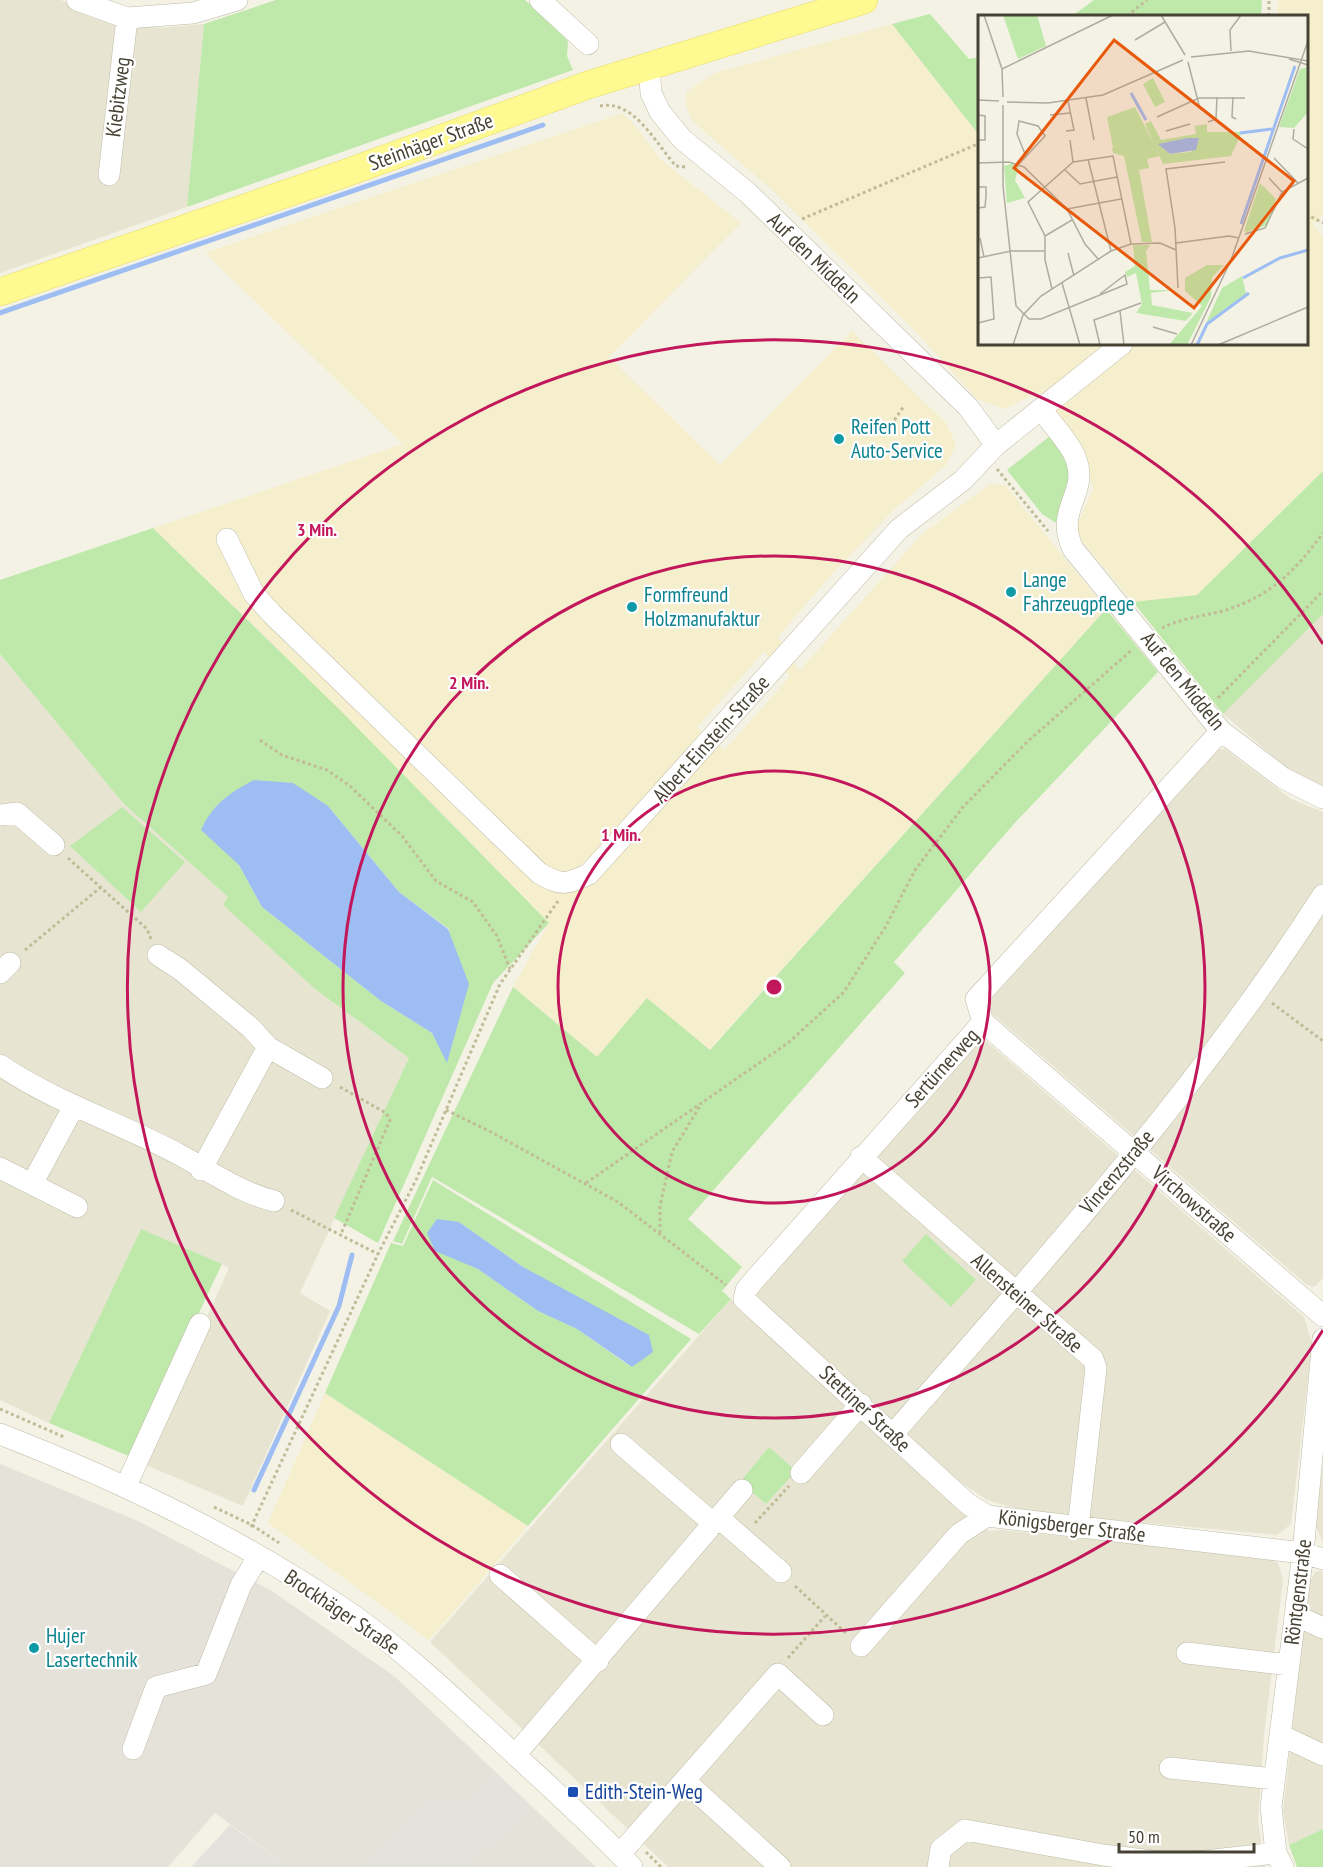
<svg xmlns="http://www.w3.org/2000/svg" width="1323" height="1867" font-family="'PT Sans Narrow',sans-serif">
<rect width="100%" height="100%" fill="#f3f2e5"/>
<!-- residential -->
<path fill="#e7e5d2" d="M0 0H61L115 23 160 28 204 24 187 207 0 273Z
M1323 614V787L1287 768 1223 714Z
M0 654 123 803 228 897 223 905 315 989 409 1058 300 1293 330 1311 243 1506 141 1463 229 1268 222 1264 141 1230 49 1423 0 1400Z
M1225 749 1291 799 1323 812V1278L1314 1287 1306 1284 989 1011 988 1003 1215 750Z
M986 1041 1304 1317 1312 1343 1291 1524 1277 1535 1027 1512 987 1500 946 1472 757 1301 754 1291 972 1044Z
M731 1299 989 1531 1002 1530 1267 1557 1278 1563 1283 1580 1264 1735 1258 1821 1265 1867H668L430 1642Z
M1323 1460V1543L1316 1527Z
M1316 1571H1323V1829L1289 1845 1283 1811 1287 1776 1309 1583Z"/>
<!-- commercial -->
<path fill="#f6efce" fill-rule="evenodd" d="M1278 0H1323V215L1313 224 1323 237V471L1197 595 1133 602 1074 532 1093 489 1084 453 1040 392 1004 409 977 399 913 329 770 188 693 122 686 106V92L715 73 892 24 979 135 980 344H1306V16H1277Z
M623 113 638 129 660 159 741 223 609 357 720 465 852 331 947 424 956 445 946 465 894 510 831 575 778 637 799 671 922 534 990 484 1005 485 1106 609 709 1050 597 1057 513 987 549 923 340 710 153 528 403 444 205 253ZM764 652 790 676 725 750 697 727Z
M325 1393 528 1526 429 1640 268 1523Z"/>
<!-- industrial -->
<path fill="#e5e2da" d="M0 1464 138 1521 272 1591 394 1676 596 1867H288L215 1813 168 1867H0Z"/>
<!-- green -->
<path fill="#bfe9ab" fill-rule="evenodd" d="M276 0H525L568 41 567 56 573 70 187 207 204 24Z
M1094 0H1262L1261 16H1072Z
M930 14 969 59 979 57V135L892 24Z
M1050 436C1079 477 1069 479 1056 523L1042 514 1007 470Z
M1323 471V614L1223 714 1133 602 1197 595Z
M153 528 340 710 549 923 493 983 378 1243 334 1218 409 1058 315 989 223 905 228 897 123 803 0 654V580ZM328 806 399 892 449 929 447 1061 432 1033 381 1001 262 907 239 865Z
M1106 609 1158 672 1013 825 894 962 905 973 688 1219 742 1267 722 1291 731 1299 699 1334 432 1177 402 1244 393 1241 513 987 597 1057 647 998 710 1050Z
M122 807 185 862 141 912 70 846Z
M433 1180 691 1339 528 1526 325 1393 391 1243 403 1246ZM459 1222 523 1267 631 1367 577 1329 538 1311 478 1269Z
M141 1229 222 1264 131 1457 49 1423Z
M926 1234 976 1280 951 1307 902 1261Z
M769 1447 796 1471 766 1504 740 1482Z
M1323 1829V1867H1297L1289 1845Z"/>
<!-- parking -->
<path fill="#e3e2dd" d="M496 1773 531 1807 467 1867H362L431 1801 464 1803Z
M230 1825 288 1867H191Z"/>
<!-- water -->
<path fill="#9ebdf3" d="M254 780 293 783 328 806 399 892 448 929 469 984 447 1063 432 1033 381 1001 262 907 239 865 201 830C213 804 228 794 254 780Z
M437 1219 459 1222 523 1267 649 1335 653 1352 632 1367 577 1329 538 1311 478 1269 435 1251 427 1233Z"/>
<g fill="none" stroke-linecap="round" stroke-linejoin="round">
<!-- stream -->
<path stroke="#9ebdf3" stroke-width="5" d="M0 313 543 125
M254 1490 339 1306 352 1255"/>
<defs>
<path id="minor" d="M77 0 127 18 193 13 237 0
M540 0 588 44
M649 65 651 93 660 112 682 139 748 193 968 407 996 445
M109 175 127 18
M1041 409C1050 422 1071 444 1076 459 1089 494 1054 509 1073 549L1221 731 1283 778 1323 798
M227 539 254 594 272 614 539 873C562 886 565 885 589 874L899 529 963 480 996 445 1122 344
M0 815 17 813 54 845
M158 955 181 970 251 1028 268 1047 322 1078
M0 973 10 963
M983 1022 756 1278 746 1290 744 1299 968 1504 987 1516
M983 1022 1323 1316
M983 1022 976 999 1221 731
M0 1065C56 1103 121 1123 180 1155 211 1172 239 1192 274 1201
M861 1157 1093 1359 1096 1368 1078 1528
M0 1168 77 1207
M201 1170 268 1047
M32 1184 74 1106
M0 1434C123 1482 240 1538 350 1613 403 1650 450 1695 498 1739 543 1781 590 1822 632 1867
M893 1434C1044 1261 1199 1089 1323 895
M621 1444 714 1524
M801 1473 861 1404
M126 1486 200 1324
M719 1518 781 1572
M500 1575 598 1661
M1295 1615 1323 1628
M861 1646 959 1534 987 1516 1303 1553 1323 1559
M1187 1653 1289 1665
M1280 1735 1323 1755
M133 1749 156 1687 206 1674 241 1585 259 1556
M515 1755 742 1490
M1170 1768 1274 1779
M685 1781 780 1867
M620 1854 778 1674 823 1715
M938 1867 941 1849 965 1830 1103 1855 1177 1864 1276 1853
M1283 1867 1276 1853 1271 1807 1303 1553 1323 1339"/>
<path id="major" d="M0 292 346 173 588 85 864 0"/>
</defs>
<!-- minor casing -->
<use href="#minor" stroke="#bfbca7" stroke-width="22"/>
<!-- major casing -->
<use href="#major" stroke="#e8de5d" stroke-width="28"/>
<!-- path -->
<path stroke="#c1bc97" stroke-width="3" stroke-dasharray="3 3" stroke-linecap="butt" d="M1127 16 1147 0
M1269 16V0
M600 106C634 99 656 144 676 166L686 167
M1306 214 1323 223
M802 219 980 143
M891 425 904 406
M997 469 1048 531
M1162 628C1181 618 1205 616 1226 610 1272 595 1295 571 1323 533
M1218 698 1323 591
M260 740 282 755 327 770 350 786 402 836 436 881 473 902 497 936 510 969
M68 858 147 929 151 939
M25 950 101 887
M1272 1003 1323 1041
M340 1087 386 1113 390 1120 341 1234
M446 1110 491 1132 618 1202 726 1285
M586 1183 788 1043 844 992 886 926 915 870 963 807 1028 741 1133 649
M291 1210 378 1254
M660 1233V1206L672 1152 700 1106
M0 1409 64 1437
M214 1507 252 1525 279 1543
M755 1523 789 1486
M251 1527 378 1254 416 1180 500 984 558 901
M795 1586 847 1634
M788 1658 825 1616
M646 1852 661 1867"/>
<!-- minor -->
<use href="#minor" stroke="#fff" stroke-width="21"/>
<!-- major -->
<use href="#major" stroke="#fff992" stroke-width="27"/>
</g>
<!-- distance rings -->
<g fill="none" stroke="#c2185b" stroke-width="3">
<circle cx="774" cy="987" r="216"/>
<circle cx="774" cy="987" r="431"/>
<path d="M1323 1330A647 647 0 1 1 1323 644"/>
</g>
<!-- markers -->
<g fill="#0f9aa8" stroke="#fff" stroke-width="2">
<circle cx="839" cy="439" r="6"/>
<circle cx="1011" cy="592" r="6"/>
<circle cx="632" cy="607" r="6"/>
<circle cx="34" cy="1648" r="6"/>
</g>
<rect fill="#1a4fb4" stroke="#fff" stroke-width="2" x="567" y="1786" width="12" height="12" rx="3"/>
<g text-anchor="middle" stroke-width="4.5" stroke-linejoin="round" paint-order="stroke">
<!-- street labels -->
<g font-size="21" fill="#464334" stroke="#fff">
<text transform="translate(118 97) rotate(-83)" y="7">Kiebitzweg</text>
<text transform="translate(431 142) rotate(-20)" y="7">Steinhäger Straße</text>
<text transform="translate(814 258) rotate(44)" y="7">Auf den Middeln</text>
<text transform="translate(1183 681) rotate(51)" y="7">Auf den Middeln</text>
<text transform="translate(711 739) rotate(-48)" y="7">Albert-Einstein-Straße</text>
<text transform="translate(942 1068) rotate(-48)" y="7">Sertürnerweg</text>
<text transform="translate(1117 1172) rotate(-50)" y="7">Vincenzstraße</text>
<text transform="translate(1194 1204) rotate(41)" y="7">Virchowstraße</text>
<text transform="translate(1027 1303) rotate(41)" y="7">Allensteiner Straße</text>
<text transform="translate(865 1409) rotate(43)" y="7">Stettiner Straße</text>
<text transform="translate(1072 1526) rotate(7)" y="7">Königsberger Straße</text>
<text transform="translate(1298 1592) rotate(-83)" y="7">Röntgenstraße</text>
<text transform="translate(342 1612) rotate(34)" y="7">Brockhäger Straße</text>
</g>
<!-- culture labels -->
<g font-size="21" fill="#0d838f" stroke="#fff" text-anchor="start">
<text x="851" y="434">Reifen Pott<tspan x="851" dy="24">Auto-Service</tspan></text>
<text x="1023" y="587">Lange<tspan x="1023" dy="24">Fahrzeugpflege</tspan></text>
<text x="644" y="602">Formfreund<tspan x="644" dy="24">Holzmanufaktur</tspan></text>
<text x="46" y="1643">Hujer<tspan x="46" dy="24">Lasertechnik</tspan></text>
</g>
<!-- transit labels -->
<g font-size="21" fill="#164399" stroke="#fff" text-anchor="start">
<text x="585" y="1799">Edith-Stein-Weg</text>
</g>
</g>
<!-- overview -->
<g transform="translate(978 15)">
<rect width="330" height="330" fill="#f3f2e5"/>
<path d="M25 0H59L68 31 40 44ZM330 52V97L316 113 301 112 322 54ZM175 63 187 87 177 92 165 69ZM157 92 182 141 169 144 171 153 161 155 174 227H164L146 141 135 138 134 133 141 130 135 132 129 102ZM173 106 183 125 218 119 217 111 229 109V117H264L253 141 185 149 167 109ZM209 123H220L213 137 192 139 181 129ZM33 149 41 151 37 165 47 183 29 188 26 151ZM282 168 298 184 289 210 269 217 266 216ZM155 230H172L168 236 172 275H195L173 278 174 290 215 298 208 306 158 298 164 289 158 258 149 262 147 257 157 251ZM229 250H246L234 262 233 282 209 330H191L224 291 207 276V263ZM264 261 268 279 228 308 244 273Z" fill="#bfe9ab" fill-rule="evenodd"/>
<path d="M209 123H221L218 135 192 139 180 129Z" fill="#9ebdf3"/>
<path fill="none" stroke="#9ebdf3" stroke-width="3" d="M153 78 168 105M262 118 294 114M263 209 317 51M265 263 302 243 330 235M219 330 229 309 271 278"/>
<path fill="none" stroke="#aeac9e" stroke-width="1.5" d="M6 0 24 54 25 82M183 0 207 40M157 25 187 7M253 36 252 15 263 0M213 42 271 36 330 46M311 44 330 50M210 47 222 94M24 54 135 0M255 82 254 102 258 104M108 83 116 125M0 85 21 86M29 87 70 88 125 80 205 45M25 90V171L38 291 51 304H63L149 269 147 260 122 279M0 100 7 101V125H0M72 100 92 98M179 102 221 83H267M230 107 238 104 239 82M316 114 315 124 330 134M88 116 96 115 90 86M188 116 212 109M296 143 320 168M110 144 133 236M95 147 135 141 153 229M0 148 31 147 46 152 89 194 107 229 121 245M41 149 67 121 60 111 41 106 39 119 47 139M87 155 102 169 139 162M291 163 304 177M0 172H8V181L7 192 0 193M89 194 143 184M267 219 287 213 304 177 330 163M67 221 94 205M2 223 6 242M198 228 251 221 261 223M90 238 96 261M0 243 33 236H67M0 263 13 262 16 304 0 308M84 268 102 330M200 273 197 213 188 154 247 147M74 274 67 245V221L50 187 95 147 92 125M142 296 146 330M175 312 199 319M35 330 45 300 63 281 133 236 153 229 182 228 198 235M122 330 116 305 163 288M213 330 253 245 330 26M240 330 330 292"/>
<path fill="#e8590c" fill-opacity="0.15" stroke="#e8590c" stroke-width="3" d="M136 25 316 166 216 293 36 153Z"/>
<rect width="330" height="330" fill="none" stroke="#464334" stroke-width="3"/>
</g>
<circle cx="774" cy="987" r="9" fill="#c2185b" stroke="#fff" stroke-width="3"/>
<g font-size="18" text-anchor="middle" font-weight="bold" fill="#c2185b" stroke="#fff" stroke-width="4.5" stroke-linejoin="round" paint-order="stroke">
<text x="317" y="536">3 Min.</text>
<text x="469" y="689">2 Min.</text>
<text x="621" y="841">1 Min.</text>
</g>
<!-- scale -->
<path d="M1119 1843v9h135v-9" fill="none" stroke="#464334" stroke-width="3"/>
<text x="1128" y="1843" font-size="18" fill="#464334" stroke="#ffffff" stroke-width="4.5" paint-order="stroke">50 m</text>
</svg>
